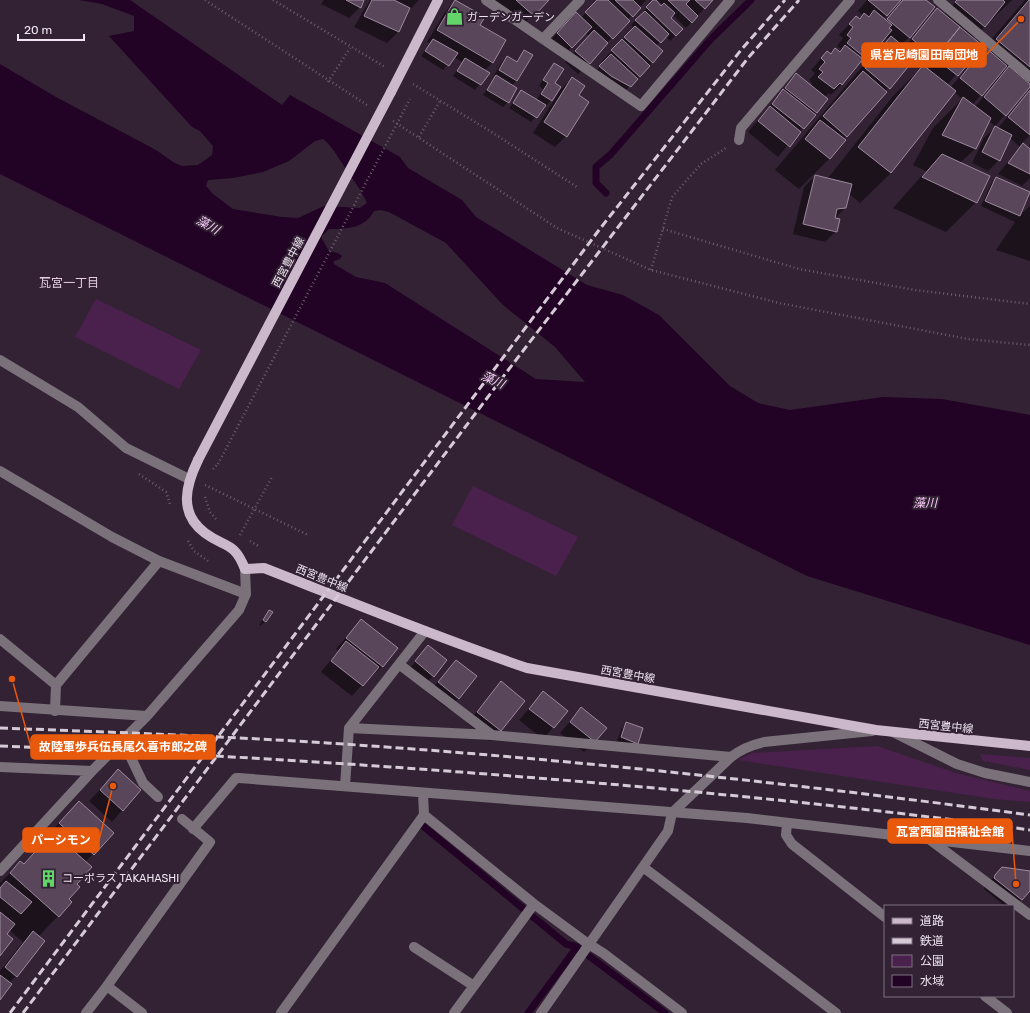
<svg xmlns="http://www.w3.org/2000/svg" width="1030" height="1013" font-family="Rubik,'Noto Sans JP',sans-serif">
<rect width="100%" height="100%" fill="#332234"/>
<!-- green -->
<path fill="#49214c" d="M96 299 201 350 179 389 75 337Z
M473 486 578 537 556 576 452 525Z
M877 746 956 773 1030 791V802L994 799 738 760 752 753Z
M980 754 1030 758V770L983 761Z"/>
<!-- water -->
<path fill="#220225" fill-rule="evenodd" d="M79 0H130L282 105 290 95 400 157 408 168 462 200 476 217 587 285 623 295 659 315 730 386 758 403 790 410 883 397 942 399 1030 415V645L807 576 0 174V64L56 97 156 150 173 162 182 166 198 165 212 155 213 146 200 131 192 127 109 36 134 31V16L102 4ZM323 139C333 147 337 156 344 166 352 179 361 189 367 203L360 208 324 206 298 218 282 217 233 209 213 194 206 186 208 180 233 178 263 172 289 161 315 141ZM380 210 389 212 446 243 503 305 555 347 585 382 536 379 385 283 356 277 334 264V261L340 259 342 256 338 253 329 251 321 237 329 229C348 229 365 228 374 211Z"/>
<!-- shadow -->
<path fill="#0007" fill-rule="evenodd" d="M324 0H363L360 7 349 18 321 4Z
M370 0H419L406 14 398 32 387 43 354 27Z
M494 0H547L522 26Z
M598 0H646L578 74 565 62 589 36 585 33 561 58 546 45 565 24 581 18Z
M654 0 661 7 663 5 657 0H712L686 28 672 14 669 18 682 29 670 41 666 36 656 46 662 51 625 91 595 72 603 63 601 62 634 28 631 25Z
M867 0H900L883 19 886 21 903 0H925L909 37 901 45 904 48 937 10 944 15 957 0H1012L972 39 981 46 947 85 950 88 1025 0H1030V79L1027 83 1030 86 995 126 989 121 975 149 960 163 976 202 946 232 893 208 926 171 913 165 933 128 962 99 954 92 891 173 860 203 848 193 845 208 834 219 836 231 825 242 793 234 804 187 815 176 832 180 828 178 893 96 922 67 913 59 843 139 830 158 799 189 775 170 861 68 889 40 885 37 862 63 860 61 842 84 831 95 829 93 825 97 827 99 778 157 748 132 796 74 811 86 812 83 809 80 815 73 811 70 827 52 830 55 835 49 838 52 841 49 837 46 843 38 839 35 856 17 859 20 863 16 858 11ZM988 87 990 89 975 107 972 105Z
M455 1 479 25 504 41 492 63 484 71 488 73 475 90 453 76 462 62 454 57 443 70 421 56 430 43 427 42 445 12Z
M524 51 516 81 511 86 508 102 503 107 483 95 496 76 494 75 502 62 507 57 516 62Z
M554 64 551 100 546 106 545 105 531 122 509 108 521 92 536 101 543 89 539 86Z
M572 78 578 95 566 136 555 147 533 133 561 89Z
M1030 90V135L1022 143 1030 150V178L1022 186 998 174 1020 147 1010 138 999 160 988 171 972 163 984 138 995 127 998 128Z
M996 179 1029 193 1018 217 1030 206V261L996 250 1015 222 981 206 991 184Z
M269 611 266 621 260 626 259 625Z
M361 620 382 666 371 677 370 676 352 696 321 672 338 651 336 649Z
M423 652 434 676 428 681 411 667Z
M456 661 459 698 448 709 428 693Z
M501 683V730L490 741 467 723Z
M543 693 567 711 543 739 519 720Z
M581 709 595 742 584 752 560 733Z
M627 723 637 743 632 748 616 743 622 728Z
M118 771 139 791 112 822 89 801Z
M68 813 93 854 85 862 58 916 38 937 16 976 9 983 0 998V971L23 942 9 930 5 935 0 955V883L20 863 23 865 44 844 48 848 56 841 49 834Z
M1002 868 1030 873V889L1013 908V906H1005L984 889V887Z"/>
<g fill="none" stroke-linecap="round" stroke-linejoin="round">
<!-- stream -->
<path stroke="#220225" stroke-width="7" d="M606 193 596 183V167L611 154 711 39 751 0
M423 826 566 944 577 947 665 1013
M528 1013 577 947"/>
</g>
<!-- building -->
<path fill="#59465a" stroke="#9d899e" d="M346 0H364L361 8Z
M372 0H394L410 8 399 32 364 16Z
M455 0 485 17 480 25 506 40 493 63 437 30Z
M516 0H549L534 16Z
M597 0H608L630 21 613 39 585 12Z
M615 0H633L641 8 633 17Z
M653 0H656L661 6 664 3 675 13 671 18 683 29 676 36 646 7Z
M668 0H690L686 4 698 16 692 23Z
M695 0H713L705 9Z
M868 0H901L887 16Z
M903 0H926L935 7 910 38 887 19Z
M957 0H1003L1005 2 985 27 955 2Z
M1029 0H1030V67L996 39Z
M937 8 960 27 935 58 912 39Z
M874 10 892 25 889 28 892 30 873 53 869 49 863 56 847 43 851 38 847 35 853 27 849 24 856 16 860 19 864 13 869 17Z
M645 11 669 34 661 43 635 20Z
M576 12 592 27 572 48 557 33Z
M635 26 663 51 653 63 624 37Z
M960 27 983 46 958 76 935 58Z
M594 30 608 43 590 64 575 51Z
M891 36 916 57 890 89 865 68Z
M433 39 458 53 449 66 425 51Z
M622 39 650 66 640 77 611 50Z
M845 45 863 59 842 85 840 83 834 89 818 77 823 72 819 69 825 62 821 58 827 51 831 54 835 48 840 52Z
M985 47 1007 66 982 96 960 78Z
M524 50 533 55 517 81 499 70 507 56 517 62Z
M611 54 638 79 631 87 611 76 599 66Z
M465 58 490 73 481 85 457 71Z
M554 63 564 69 555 83 561 87 552 101 541 94 548 83 543 80Z
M923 65 956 91 891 173 858 147Z
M1009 66 1030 84V87L1006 116 984 97Z
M863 71 887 92 847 137 823 116Z
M796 73 828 99 817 113 785 88Z
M496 75 517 88 509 103 487 90Z
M572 77 585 86 579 95 589 102 567 137 544 122Z
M783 89 816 115 804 129 772 104Z
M521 90 546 105 537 118 513 103Z
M1030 90V135L1008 117Z
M963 97 991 118 976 149 942 135Z
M770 106 801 132 790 147 758 121Z
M820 120 846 140 830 159 805 139Z
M995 126 1012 135 1000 161 982 152Z
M1023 143 1030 149V174L1008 163Z
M942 154 990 176 977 203 922 177Z
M815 175 852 184 846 208 837 209 835 218 840 219 837 232 803 224Z
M996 177 1030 192 1020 216 985 201Z
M269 610 273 612 266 622 263 620Z
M361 619 398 648 383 667 346 638Z
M346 641 379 667 363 686 331 661Z
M428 645 447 660 434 677 415 661Z
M456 660 477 676 459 699 438 682Z
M501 681 525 701 501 731 477 712Z
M543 691 568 711 554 728 529 709Z
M581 707 607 728 595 742 570 722Z
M626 722 643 728 638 744 621 737Z
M118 769 141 790 123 811 100 790Z
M79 801 114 833 94 855 59 823Z
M58 837 92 867 77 884 80 887 69 899 72 902 59 917 10 873 20 861 24 864 44 842 49 847Z
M1002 867 1030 871V891L1022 900 994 878 995 875Z
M6 881 32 902 21 914 0 897V888Z
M0 912 15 924 7 934 13 939 0 956Z
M33 931 45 941 17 977 5 967Z
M0 975 12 984 0 1000Z"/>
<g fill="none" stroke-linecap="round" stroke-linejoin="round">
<!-- path -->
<path stroke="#6d5e6e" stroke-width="2.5" stroke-dasharray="1 3" stroke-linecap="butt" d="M205 0 367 105
M273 0 385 67
M328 82 350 48
M413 84 493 133 577 187
M393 121 557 228 651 270 779 303 968 339 1030 345
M419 137 440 101
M663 229 799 269 915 290 1030 304
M651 270 672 197 701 164 726 148
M213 469 218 464
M139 474 166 492 170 504
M205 485 308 535
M205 497 210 512 216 519
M240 535 272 477
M188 541 194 551 208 561
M250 541 260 547"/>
<!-- minor -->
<path stroke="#7a717a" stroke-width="10" d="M486 0 641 106 730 0
M938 0 1030 77
M543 39 580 0
M739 140 741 128 850 0
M0 360 78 407 126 448 189 479
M0 471 112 537 159 561 246 594
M0 639 56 685 55 711
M56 685 159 561
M0 706 147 716
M349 728 492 735 400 665
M893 732 957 764 985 773 1030 782
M492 735 731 757
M123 741 143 783 158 797
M0 767 92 771
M345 786 349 728 425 631
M423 793 424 815 534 904 587 943 603 953 682 1013
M787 823 786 835 792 844 885 917
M193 829 236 778H239L747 818 1030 851
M929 839 1030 915
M643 867 836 1013
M0 871 92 771 147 716 239 610 246 594 245 569
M414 947 474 986
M985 996 1007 1013
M86 1013 107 986
M142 1013 107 986 210 842 182 819
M281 1013 424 815
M454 1013 534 904
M541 1013 668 831 672 813 731 757C741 749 751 745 764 742L872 731"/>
<!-- major -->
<path stroke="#cbb8cb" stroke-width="10" d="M391 92 438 0
M198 460C186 485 178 513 205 533 225 548 234 541 245 569L264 568C351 602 438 638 527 668L876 730 1030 746"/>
<!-- rail -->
<path stroke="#d5cad6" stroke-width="3" stroke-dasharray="8 4" stroke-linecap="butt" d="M0 728C109 732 218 736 327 743 562 758 797 784 1030 815
M0 746C215 754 429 768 643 787 772 799 901 812 1030 830
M10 1013 599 230 741 50 785 0
M23 1013 506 373 748 58 799 0"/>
<!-- path-bridge -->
<path stroke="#6d5e6e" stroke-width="2.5" stroke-dasharray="1 3" stroke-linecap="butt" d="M218 464 410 99"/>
<!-- major-bridge -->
<path stroke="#cbb8cb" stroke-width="10" d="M198 460 391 92"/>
</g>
<!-- icons -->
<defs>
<symbol id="shop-bare" viewBox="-9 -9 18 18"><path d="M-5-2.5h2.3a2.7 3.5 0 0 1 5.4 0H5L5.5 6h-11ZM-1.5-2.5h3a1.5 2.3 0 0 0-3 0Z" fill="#62d469" stroke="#332234" stroke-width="2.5" paint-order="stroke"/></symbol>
<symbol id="building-bare" viewBox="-9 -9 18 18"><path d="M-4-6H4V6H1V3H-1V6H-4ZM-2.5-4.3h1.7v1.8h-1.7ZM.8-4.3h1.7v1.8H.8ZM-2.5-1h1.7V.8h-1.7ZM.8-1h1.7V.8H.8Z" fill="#62d469" stroke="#332234" stroke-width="2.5" paint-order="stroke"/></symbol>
</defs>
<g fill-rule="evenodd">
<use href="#shop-bare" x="442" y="4" width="25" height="25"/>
<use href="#building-bare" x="36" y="866" width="25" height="25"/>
</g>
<g text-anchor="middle" stroke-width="4" stroke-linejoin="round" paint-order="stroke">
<!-- poi labels -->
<g font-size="11" fill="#f0e5f1" stroke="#332234" text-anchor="start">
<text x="467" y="21">ガーデンガーデン</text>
<text x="62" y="882">コーポラス TAKAHASHI</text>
</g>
<!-- street labels -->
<g font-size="11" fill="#f0e5f1" stroke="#332234">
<text transform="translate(288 262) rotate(-62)" y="4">西宮豊中線</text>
<text transform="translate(322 578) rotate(22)" y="4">西宮豊中線</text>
<text transform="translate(628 674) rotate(10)" y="4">西宮豊中線</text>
<text transform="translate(946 726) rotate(6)" y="4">西宮豊中線</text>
</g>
<!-- water labels -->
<g font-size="12" font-style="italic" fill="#facefc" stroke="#332234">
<text transform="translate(208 225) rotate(30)" y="4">藻川</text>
<text transform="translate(493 380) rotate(24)" y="4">藻川</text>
<text x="925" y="507">藻川</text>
</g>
<!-- neighbourhood labels -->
<g font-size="12" fill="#e4cde4" stroke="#332234">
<text x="69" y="287">瓦宮一丁目</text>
</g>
</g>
<!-- callouts -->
<path fill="none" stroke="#e8590c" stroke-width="1.5" d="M1021 19L986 55M12 679L31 747M1016 884L1012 831M113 786L99 840"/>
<g fill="#e8590c" stroke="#332234" stroke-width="1.5">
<circle cx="1021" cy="19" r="4"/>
<circle cx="12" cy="679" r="4"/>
<circle cx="1016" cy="884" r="4"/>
<circle cx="113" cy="786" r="4"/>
</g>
<g fill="#e8590c" stroke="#e8590c" stroke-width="1.5">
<rect x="862" y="43" width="124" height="24" rx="4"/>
<rect x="31" y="735" width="184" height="24" rx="4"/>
<rect x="888" y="819" width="124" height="24" rx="4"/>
<rect x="23" y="828" width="76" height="24" rx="4"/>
</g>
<g font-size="12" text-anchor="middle" font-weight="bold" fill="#fff">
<text x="924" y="59">県営尼崎園田南団地</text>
<text x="123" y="751">故陸軍歩兵伍長尾久喜市郎之碑</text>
<text x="950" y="836">瓦宮西園田福祉会館</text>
<text x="61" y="844">パーシモン</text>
</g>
<!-- legend -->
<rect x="884" y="905" width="130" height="92" fill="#332234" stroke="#7f7080"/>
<rect x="892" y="918" width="20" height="6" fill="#cbb8cb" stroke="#7f7080"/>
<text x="920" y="925" font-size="12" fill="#f0e5f1">道路</text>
<rect x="892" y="938" width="20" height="6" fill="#d5cad6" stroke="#7f7080"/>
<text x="920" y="945" font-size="12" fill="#f0e5f1">鉄道</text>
<rect x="892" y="955" width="20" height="12" fill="#49214c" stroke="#7f7080"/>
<text x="920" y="965" font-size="12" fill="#f0e5f1">公園</text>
<rect x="892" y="975" width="20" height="12" fill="#220225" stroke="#7f7080"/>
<text x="920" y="985" font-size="12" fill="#f0e5f1">水域</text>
<!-- scale -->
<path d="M18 34v6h66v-6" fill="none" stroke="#f0e5f1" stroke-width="2"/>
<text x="24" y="34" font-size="12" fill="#f0e5f1" stroke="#332234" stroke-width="3" paint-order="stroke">20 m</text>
</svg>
